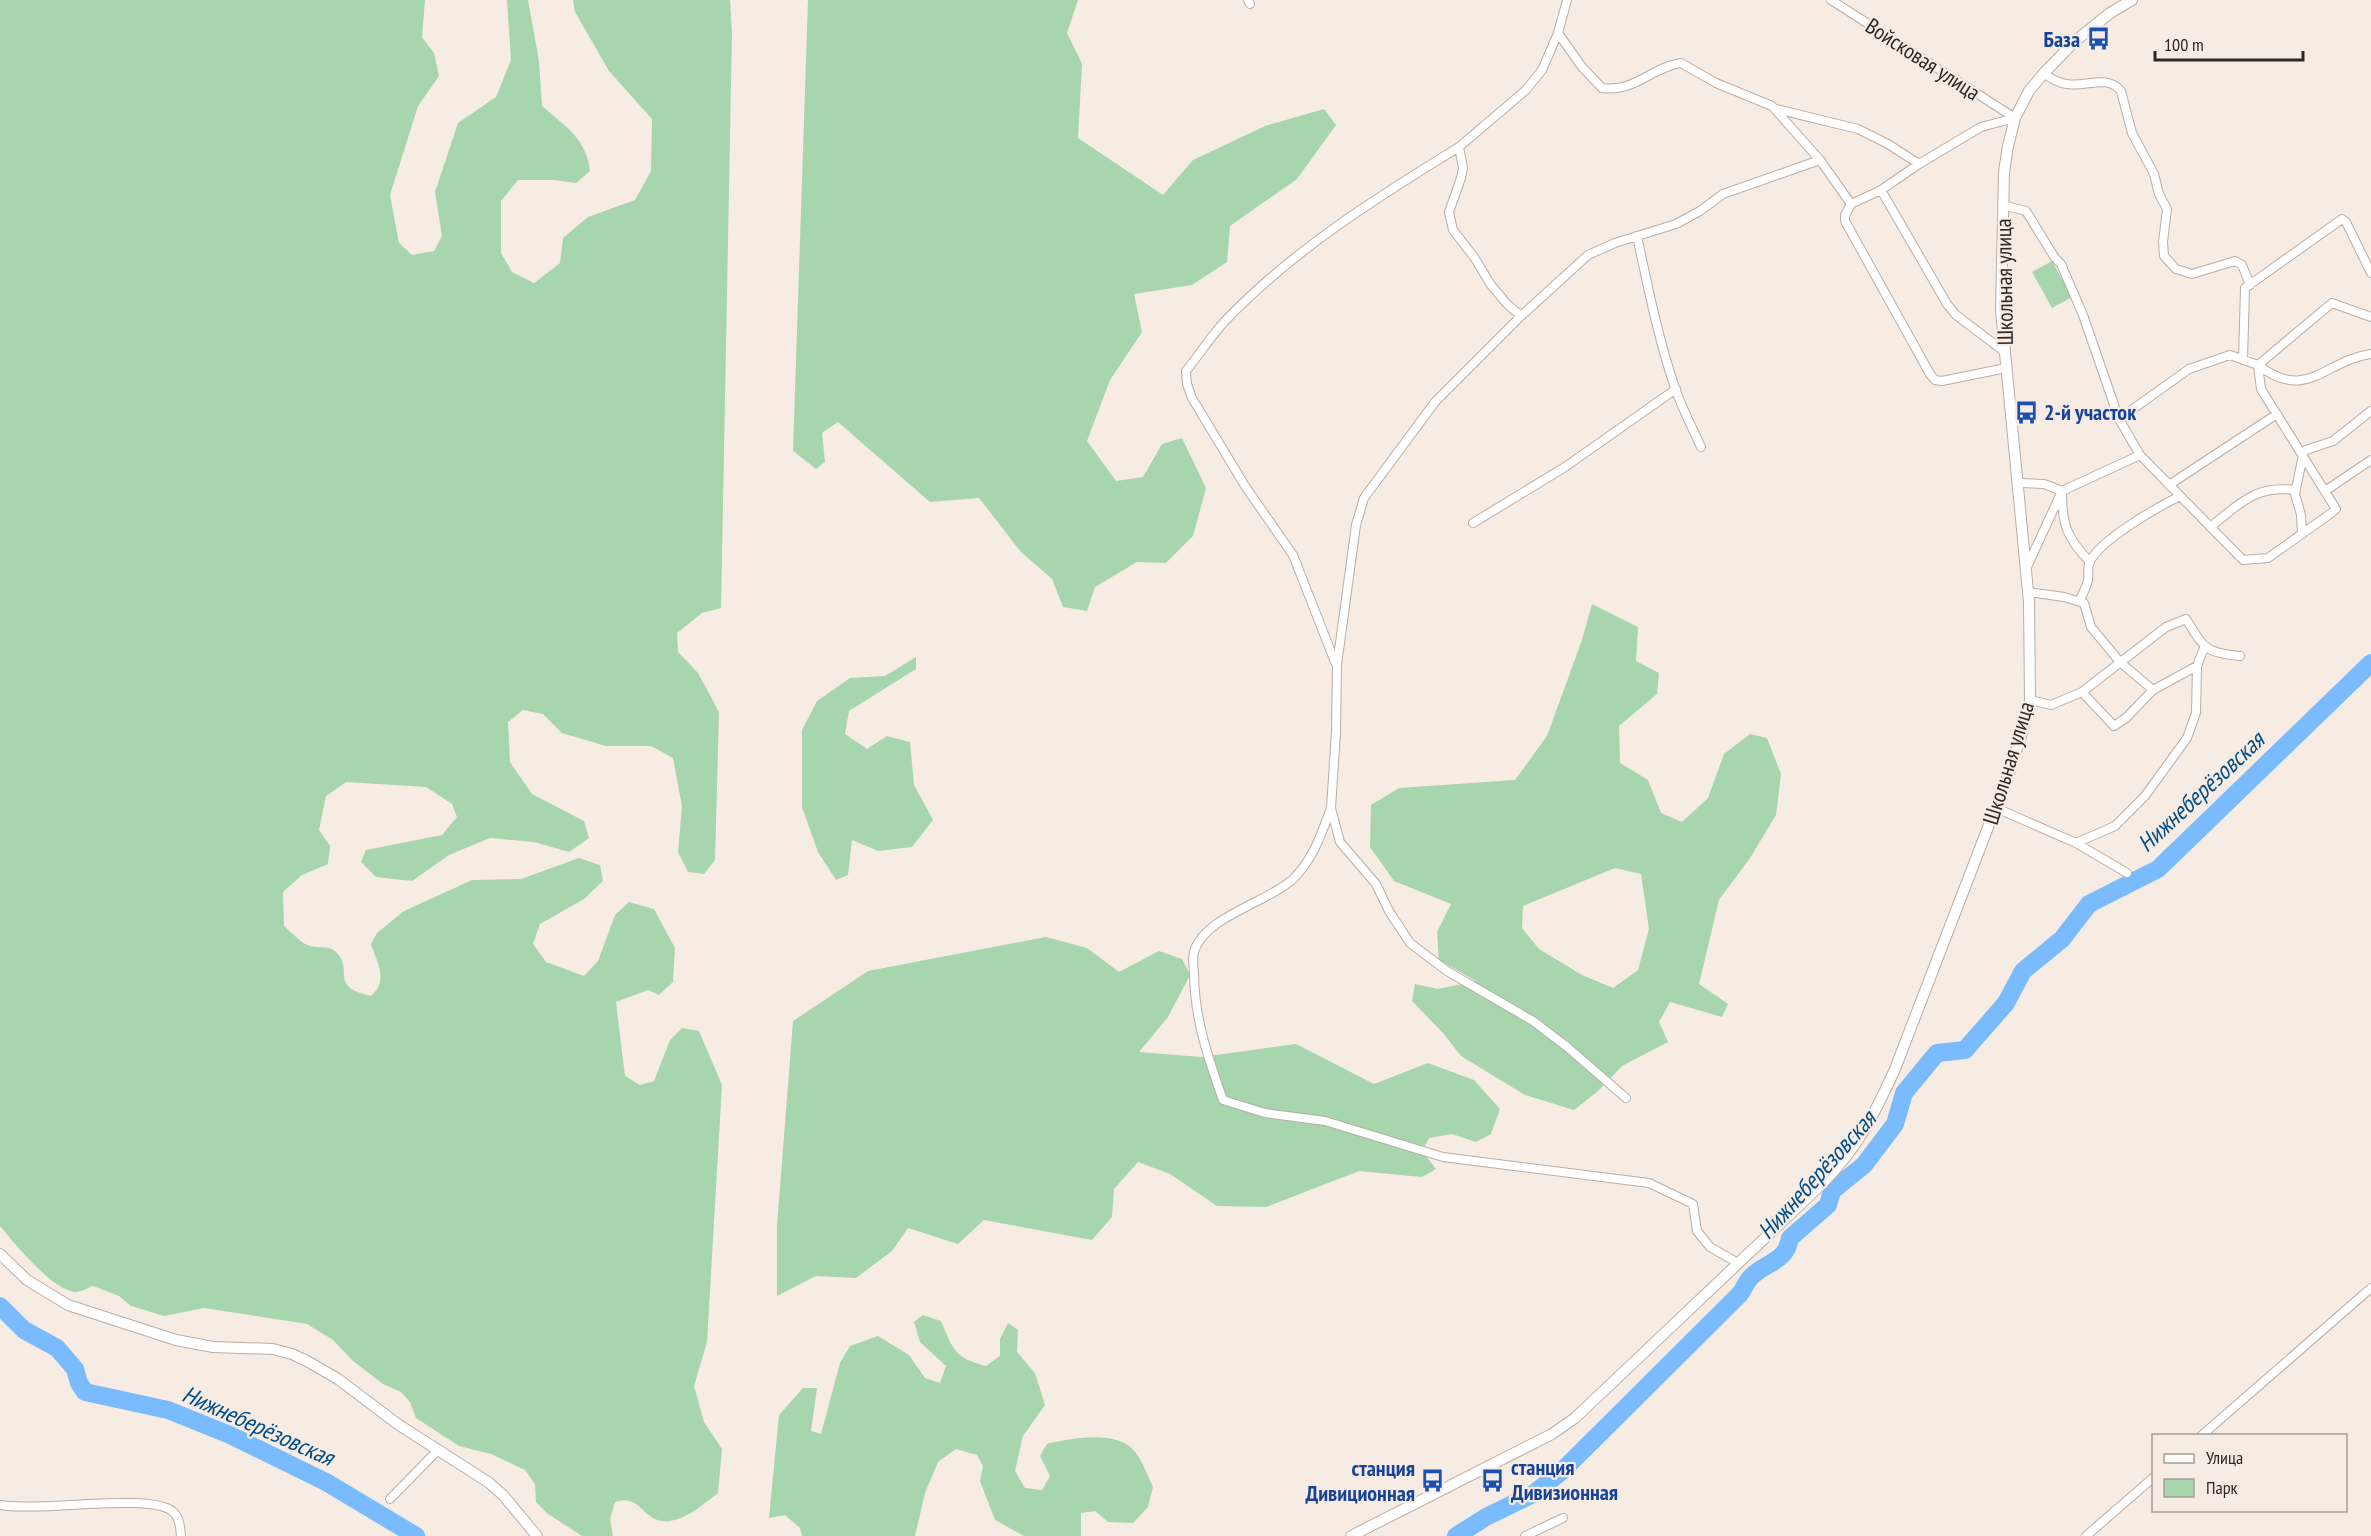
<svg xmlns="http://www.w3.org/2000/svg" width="2371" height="1536" font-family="'PT Sans Narrow',sans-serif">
<rect width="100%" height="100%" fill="#f7ece4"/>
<!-- green -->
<path fill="#a7d5ad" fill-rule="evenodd" d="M0 0H425L422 37 434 53 439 76 418 106 390 195 399 243 412 255 434 251 442 236 435 192 458 123 496 97 511 60 507 0H528L539 61 542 106C566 127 586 138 590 171L576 183 555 180H518L501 201V253L512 272 534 283 560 263 563 238 588 217 635 200 651 171 652 119 609 71 575 12 573 0H730L732 32 721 608 702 613 677 633 678 652 698 673 719 712 715 860 704 874 688 872 678 852 682 806 673 758 651 746H606L562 733 543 714 523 710 508 722 510 762 532 794 584 821 589 838 569 852 534 842 490 838 449 855 412 881 376 877 361 862 366 850 442 835 457 817 452 804 426 787 346 782 326 796 319 830 330 846 328 864 302 875 283 892 284 926C291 932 302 944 310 946 320 949 328 944 337 953 354 971 328 986 371 996 389 980 377 963 371 944L377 933 404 911 472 880 521 879 579 858 600 865 603 881 584 899 540 924 533 944 546 962 584 976 598 961 615 915 629 902 654 909 675 948 673 982 659 995 648 990 616 1002 625 1076 640 1085 654 1081 670 1040 682 1028 699 1031 722 1085 707 1342 694 1386 704 1422 722 1449 718 1493C706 1502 693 1514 678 1519 642 1531 645 1492 615 1502L610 1519 613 1536H582L548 1514 536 1502 535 1484 525 1470 491 1454 459 1446 416 1418 410 1402 401 1392 383 1384 353 1361 333 1340 307 1324 204 1308 164 1316 131 1306 119 1296 93 1286C88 1288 81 1292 75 1292 52 1290 15 1244 0 1226Z
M808 0H1078L1067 33 1082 64 1078 138 1163 195 1193 160 1265 126 1324 109 1336 125 1297 179 1230 226 1227 262 1192 285 1134 294 1142 332 1110 380 1087 441 1116 481 1143 477 1162 444 1182 438 1206 488 1193 536 1166 563 1137 562 1095 587 1087 611 1063 607 1052 579 1021 552 979 498 930 502 838 422 822 433 825 462 816 469 793 451Z
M2052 261 2072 297 2052 308 2032 272Z
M1592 604 1638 627 1636 661 1659 673 1657 694 1619 726 1620 763 1648 780 1661 813 1682 822 1708 798 1724 754 1750 734 1767 738 1781 774 1776 815 1750 858 1719 900 1699 984 1728 1004 1722 1017 1670 1002 1659 1022 1668 1042 1622 1066 1598 1091 1574 1110 1525 1095 1461 1056 1443 1033 1412 1001 1415 984 1438 989 1476 981 1439 960 1437 932 1451 904 1394 881 1370 847 1371 805 1399 788 1515 780 1547 736 1582 640ZM1615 868 1641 874 1649 929 1638 970 1613 988 1582 975 1539 949 1522 928 1523 906Z
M916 657V669L849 711 845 734 867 749 887 736 910 742 914 785 933 820 912 847 878 851 852 840 848 875 836 880 818 852 802 807V730L817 701 850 678 885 676Z
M1046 937 1087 948 1119 972 1159 951 1182 959 1190 975 1168 1017 1139 1052 1201 1057 1296 1044 1374 1084 1428 1063 1474 1080 1500 1109 1491 1134 1476 1142 1452 1134 1429 1138 1422 1151 1436 1169 1422 1177 1359 1171 1266 1207 1217 1206 1170 1174 1138 1162 1114 1189 1112 1217 1092 1240 984 1220 958 1244 908 1228 892 1251 856 1278 816 1276 777 1296V1226L793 1021 868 971Z
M923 1315 941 1321C953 1350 955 1358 986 1366L1000 1356V1339L1008 1323 1018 1330 1017 1352 1035 1373 1045 1405 1023 1436 1015 1471 1025 1488 1042 1490 1050 1476 1040 1456 1047 1444C1071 1438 1120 1429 1136 1453 1143 1463 1148 1476 1153 1487L1148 1507 1133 1523 1108 1522 1095 1511 1081 1513V1536H1024L995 1520 980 1481 983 1466 977 1455 956 1449 938 1462 925 1493 915 1536H802L800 1528 785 1515 769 1518 779 1415 803 1388H817L811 1431 821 1434 840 1363 850 1346 878 1336 909 1355 925 1378 940 1383 946 1366 920 1342 914 1322Z"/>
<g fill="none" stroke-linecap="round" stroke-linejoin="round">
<!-- river -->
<path stroke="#7abbfd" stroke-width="18" d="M0 1306 24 1330 57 1348 75 1369 79 1383 85 1392 168 1410 230 1435 326 1482 416 1536
M1456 1536 1486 1517 1533 1494 1561 1472 1740 1294C1744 1289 1746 1282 1751 1277 1765 1262 1786 1263 1790 1238L1828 1205 1832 1191 1864 1165 1895 1124 1904 1093 1937 1053 1965 1050 2006 1003 2023 971 2062 939 2089 904 2158 869 2371 663"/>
<defs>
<path id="minor" d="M1248 0 1250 4
M1567 0 1558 33 1582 67 1602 88C1634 93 1652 67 1681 63L1716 83 1772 106 1820 160 1851 204 1881 190 1919 164 1981 127 2015 118
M1831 0 2015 118
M1558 33 1542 70 1526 90 1459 147 1463 168 1461 178 1449 212 1453 230 1474 257 1491 285 1507 304 1521 316 1588 255 1615 243 1676 224 1700 211 1723 194 1820 160
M2044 73C2075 100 2101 68 2121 91L2132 133 2154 174 2159 194 2167 209 2163 242 2164 256 2176 269 2192 274 2235 261 2242 265 2250 285
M1776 109 1858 129 1888 144 1919 164
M1881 190 1947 304 1956 315 2005 352
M1851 204 1845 215V221L1930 374 1935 380 1942 381 2006 368
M2002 205 2026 211 2055 258 2061 264 2083 315 2119 419
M1637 236C1648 287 1658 338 1675 388 1682 408 1692 427 1701 447
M1521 316 1435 402 1364 498 1356 525 1337 665 1336 732 1331 808 1340 842 1376 884 1389 911 1410 943 1447 971 1533 1021 1566 1046 1626 1098
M2243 360 2245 288 2342 219 2346 222 2371 273
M2258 365C2307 403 2325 360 2371 354
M2300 452 2333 441 2371 411
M2140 455 2243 560 2268 558 2330 514 2336 509 2261 389 2258 365
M2018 483 2044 484 2062 491
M2169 485 2277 414
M2062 491 2140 455 2119 419 2189 369 2230 355 2258 365 2332 303 2371 317
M2325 491 2371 460
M2062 494C2062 526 2068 539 2090 562
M1473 523 1565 467 1676 389
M2210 527C2240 504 2254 485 2295 490
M2302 534 2301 515 2295 494 2303 455
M2026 569 2062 491
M2028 592 2064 597 2084 603 2091 627 2120 662 2153 690
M2079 601C2083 594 2086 588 2088 580 2089 573 2087 567 2090 561 2103 538 2156 508 2180 496
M1335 662 1293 555 1245 486 1192 398 1187 384 1186 371C1199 355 1211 336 1225 321 1293 250 1376 198 1459 147
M2082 692 2114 726 2126 718 2153 690 2197 666 2204 648
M2030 700 2051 705 2082 692 2166 627 2186 619C2204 648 2205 653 2240 656
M1331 808C1321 835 1313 860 1292 880 1266 903 1204 917 1194 952 1192 959 1194 968 1194 975 1195 1021 1208 1057 1223 1100L1265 1113 1325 1121 1443 1157 1649 1183 1693 1204 1697 1231 1710 1247 1738 1263
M1996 808 2076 843 2127 873
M2076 843 2115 826 2145 796 2187 738 2196 713 2197 666
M2201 1436 2371 1288
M390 1499 438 1450
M0 1505C37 1512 149 1493 172 1511 180 1517 180 1527 181 1536
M1525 1536 1563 1518
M2086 1536 2154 1477"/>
<path id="tertiary" d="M0 1254 27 1280 68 1305 176 1340 213 1347 273 1349 292 1354 307 1361 338 1379 399 1425 488 1482 503 1495 537 1536
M1351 1536 1552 1434 1575 1418 1824 1182C1859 1146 1875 1113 1895 1069L2007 778 2022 733 2030 700 2029 602 2001 311 2004 172 2008 146 2015 118 2029 91 2044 73 2074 42 2110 13 2132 0"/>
</defs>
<!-- minor casing -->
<use href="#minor" stroke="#b9aea7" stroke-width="10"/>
<!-- tertiary casing -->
<use href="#tertiary" stroke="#b9aea7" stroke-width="12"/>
<!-- minor -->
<use href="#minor" stroke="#fff" stroke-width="8"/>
<!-- tertiary -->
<use href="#tertiary" stroke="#fff" stroke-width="10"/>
</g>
<!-- icons -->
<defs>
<symbol id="bus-bare" viewBox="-9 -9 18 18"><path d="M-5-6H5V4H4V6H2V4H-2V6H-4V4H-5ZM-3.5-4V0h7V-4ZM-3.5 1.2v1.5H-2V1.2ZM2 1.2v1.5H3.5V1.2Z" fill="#1a4fb4" stroke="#f7ece4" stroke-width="2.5" paint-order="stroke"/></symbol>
</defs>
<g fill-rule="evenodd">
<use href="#bus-bare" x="2082" y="22" width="33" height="33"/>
<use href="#bus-bare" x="2010" y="396" width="33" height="33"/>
<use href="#bus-bare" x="1476" y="1464" width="33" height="33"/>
<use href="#bus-bare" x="1416" y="1464" width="33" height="33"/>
</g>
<g text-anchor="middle" stroke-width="4.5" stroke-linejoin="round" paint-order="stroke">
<!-- transit labels -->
<g font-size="22" font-weight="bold" fill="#164399" stroke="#f7ece4" text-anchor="end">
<text x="2080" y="47">База</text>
<text x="2044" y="420" text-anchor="start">2-й участок</text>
<text x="1511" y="1475" text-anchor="start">станция<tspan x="1511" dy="25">Дивизионная</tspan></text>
<text x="1415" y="1476">станция<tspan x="1415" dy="25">Дивиционная</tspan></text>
</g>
<!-- street labels -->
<g font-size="22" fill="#2d2825" stroke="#f7ece4">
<text transform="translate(1923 59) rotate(33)" y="8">Войсковая улица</text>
<text transform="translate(2004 282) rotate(-91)" y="8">Школьная улица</text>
<text transform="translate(2008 763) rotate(-73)" y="8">Школьная улица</text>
</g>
<!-- water labels -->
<g font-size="24" font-style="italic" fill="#014d88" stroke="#f7ece4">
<text transform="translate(2201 792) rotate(-43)" y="8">Нижнеберёзовская</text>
<text transform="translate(1817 1175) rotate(-48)" y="8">Нижнеберёзовская</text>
<text transform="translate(258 1426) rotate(24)" y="8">Нижнеберёзовская</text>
</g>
</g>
<!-- legend -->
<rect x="2152" y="1434" width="195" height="78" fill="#f7ece4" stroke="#a69e98" stroke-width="1.5"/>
<rect x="2164" y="1454" width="30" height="9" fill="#ffffff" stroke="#a69e98" stroke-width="1.5"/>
<text x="2206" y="1464" font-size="18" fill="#2d2825">Улица</text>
<rect x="2164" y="1479" width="30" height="18" fill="#a7d5ad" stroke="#a69e98" stroke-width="1.5"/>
<text x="2206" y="1494" font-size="18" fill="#2d2825">Парк</text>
<!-- scale -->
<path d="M2155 51v9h148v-9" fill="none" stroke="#2d2825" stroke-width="3"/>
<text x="2164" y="51" font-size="18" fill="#2d2825" stroke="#f7ece4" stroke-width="4.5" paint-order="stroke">100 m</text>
</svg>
